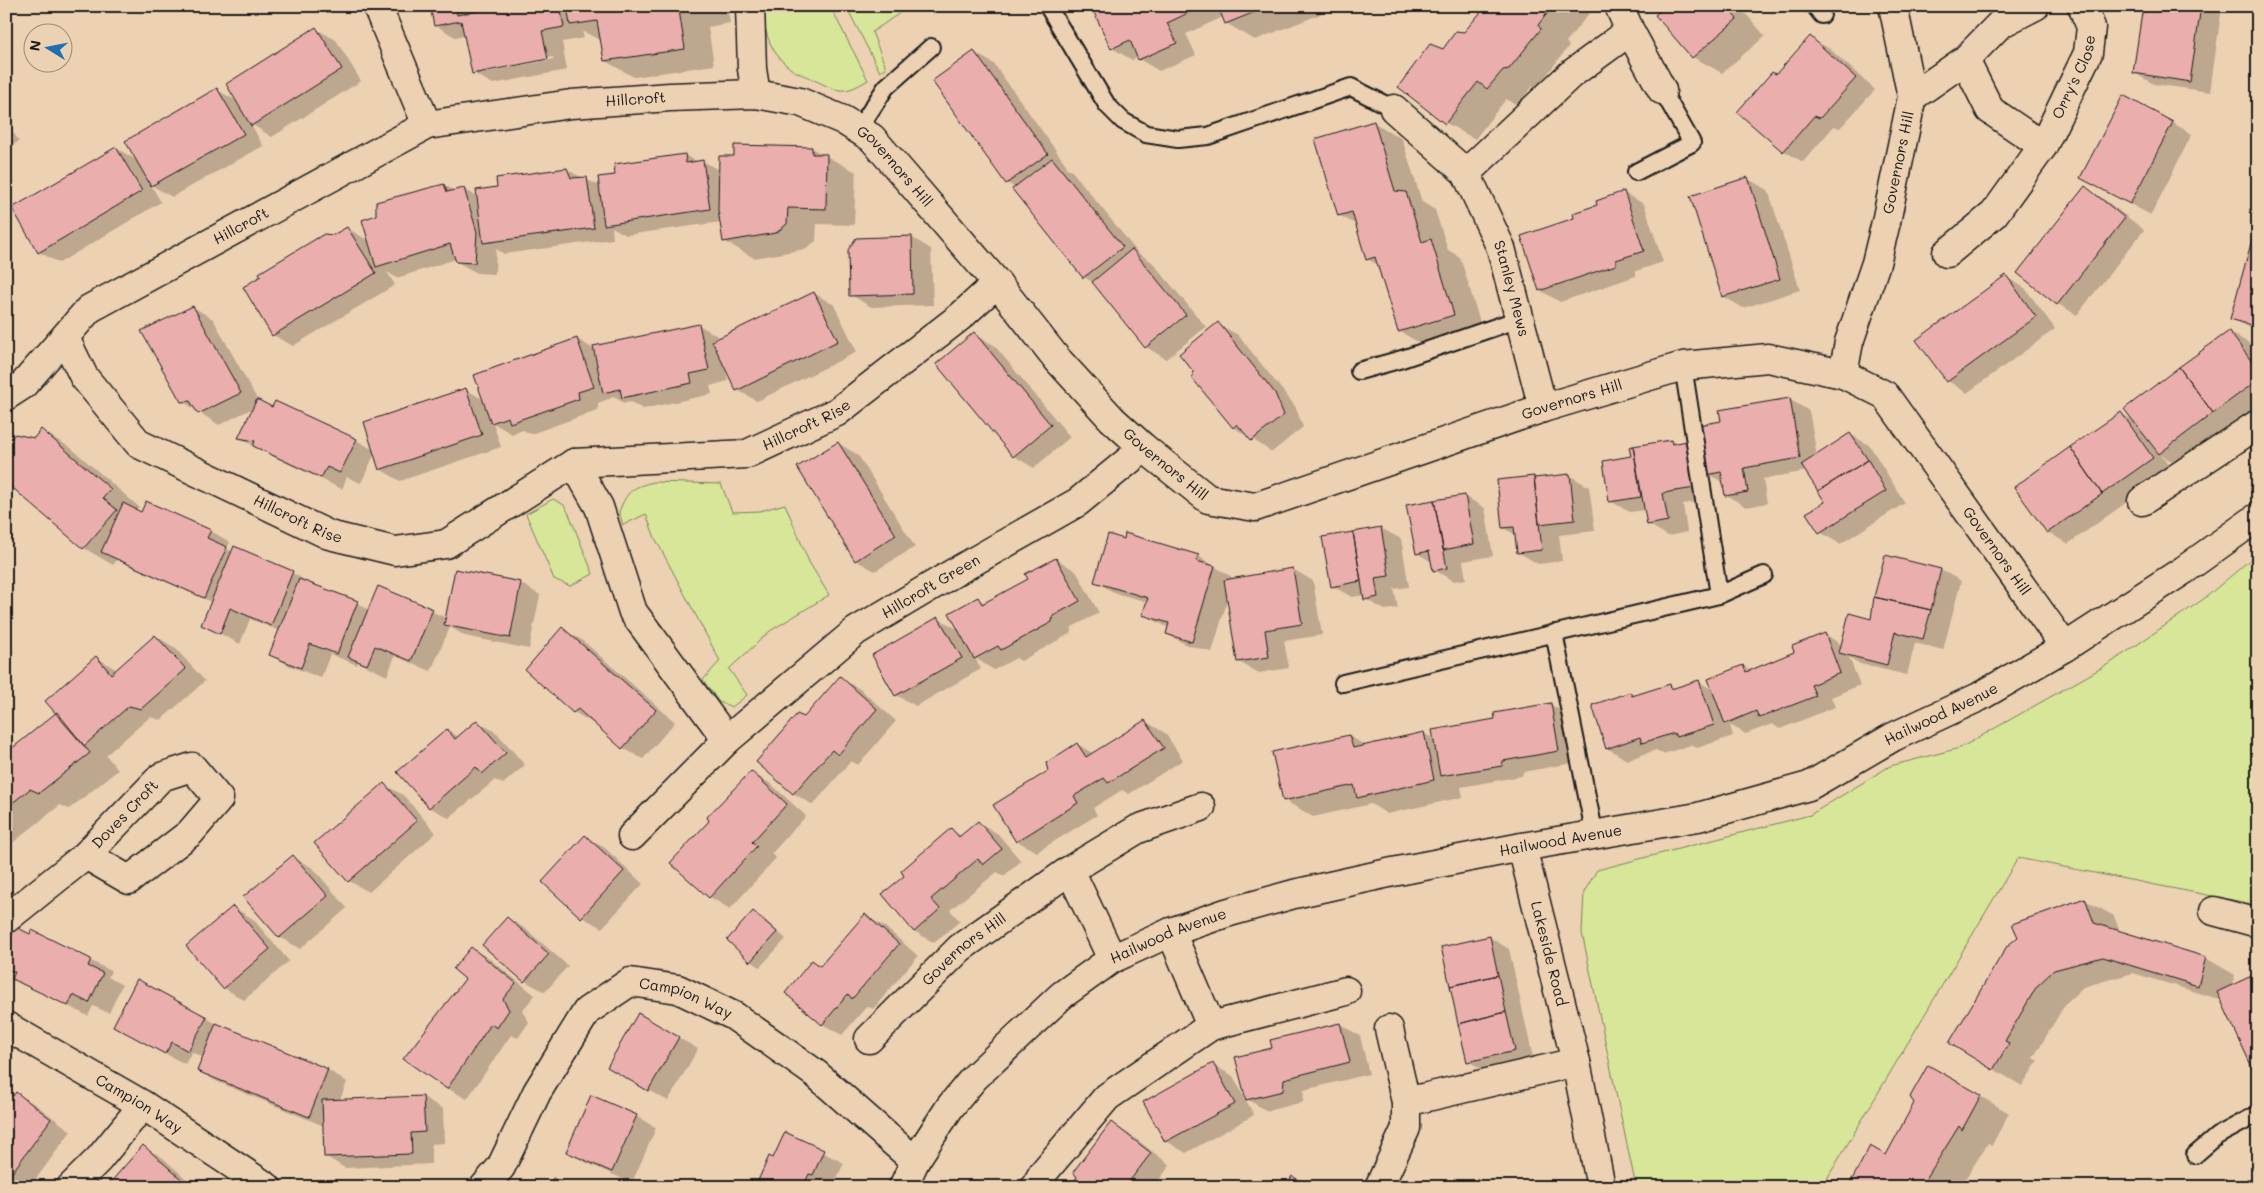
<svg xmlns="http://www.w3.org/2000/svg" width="2264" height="1193" font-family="Mali,sans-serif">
<rect width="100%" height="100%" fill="#edd1b3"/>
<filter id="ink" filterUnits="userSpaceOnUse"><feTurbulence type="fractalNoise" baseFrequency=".02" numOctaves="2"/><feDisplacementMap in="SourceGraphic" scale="10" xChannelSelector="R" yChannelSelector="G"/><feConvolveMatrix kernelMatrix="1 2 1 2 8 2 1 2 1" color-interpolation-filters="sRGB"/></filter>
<g filter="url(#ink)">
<!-- green -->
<path fill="#d7e699" stroke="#7a815a" d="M763 6H830L868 80C843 95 840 92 814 80 807 76 796 73 790 68 769 51 764 32 763 6Z
M846 6H910L872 32 886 68 880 72Z
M654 482 721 484 732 512 760 511 785 504 809 562 829 595 770 631 729 669 747 695 732 707 719 702 703 680 720 661 655 538 646 514 623 525 619 512C627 491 632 487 654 482Z
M553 499 564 505 569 514 593 574 570 586 554 579 526 514Z
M2258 553V905L2018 858 1822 1187H1636L1582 933 1584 892 1597 870 1810 815 1890 766 1960 748 2112 662 2205 598Z"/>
<!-- shadow -->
<path fill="#0003" fill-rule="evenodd" d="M431 6H467L474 10V13L511 6H727L730 23 708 27 714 65 634 77 605 61 602 41 582 31 584 38 562 42 567 70 493 84 473 73 466 35 455 37 435 25ZM553 57 554 59 489 72V69Z
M937 6H953L945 11Z
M1093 6H1318L1321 14 1255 40 1226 23 1223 17 1186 34 1196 55 1159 71 1139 59 1138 57 1132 60 1112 48Z
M1487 6H1595L1566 42 1569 46 1538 86H1533L1517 105 1506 99 1475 139 1446 123 1399 86 1465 34Z
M1667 6H1739L1765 36 1722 73 1693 57Z
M2144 6H2222L2210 92 2154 84 2134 73Z
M316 29 336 40 361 81 272 137 251 124 263 146 172 197 151 185 161 202 59 263 39 252 116 148 138 161 217 90 237 101Z
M1810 38 1830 49 1875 90 1840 128 1834 126 1803 162 1784 151 1776 75Z
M974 52 994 64 1067 166 1065 167 1072 171 1138 253 1152 262 1206 327 1166 359 1146 347 1094 283 1084 277 1016 188 1007 183Z
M6 122 19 141 6 150Z
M1373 122 1402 139 1422 202 1435 210 1448 250 1460 257 1483 332 1428 348 1399 331 1378 265 1367 259 1357 225 1339 215Z
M2173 123 2192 134 2151 215 2081 178Z
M811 148 856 172 854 225 817 224 816 241 805 249 754 258 724 241 721 222 626 235 612 227 613 239 504 254 496 249 495 274 477 273 457 262 456 259 397 278 387 272 395 285 293 346 273 335 333 237 347 228 369 241 377 216 444 185 455 191 464 189 478 197 498 188 567 170 600 186 617 176 685 155 698 162 703 161 720 171 736 158Z
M1748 179 1768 190 1800 290 1743 308 1723 296Z
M2086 188 2105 200 2144 230 2077 315 2058 304Z
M1624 193 1644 204 1663 262 1636 271V276L1560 302 1540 290 1576 219Z
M2258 223V332L2231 318Z
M911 237 931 249 933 305 871 307 851 295Z
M2006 277 2025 288 2055 329 1967 393 1948 381Z
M814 293 834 305 857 352 757 401 737 390 726 370 728 381 710 386 712 394 643 409 631 402 624 403 614 397 598 403V410L531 434 523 430 512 434 493 423 501 447 400 481 380 469 375 453 361 483 347 477 342 489 274 457 240 438 255 407 219 425 182 401 193 307 213 319 258 401 356 440 374 450 465 389 484 400 577 339 595 350 699 325 719 337 720 339Z
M1218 324 1238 335 1295 406 1303 427 1272 452 1233 427Z
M2229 332 2249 343 2258 356V406L2179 465 2161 455 2172 470 2068 544 2048 532 2121 413 2134 421Z
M974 334 994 345 1070 437 1034 468 1014 456 938 365Z
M1789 399 1809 411 1817 456 1850 434 1870 446 1905 503 1840 544 1820 532 1827 502 1807 471 1763 479 1767 503 1746 507 1726 495 1724 483 1710 475 1714 499 1683 504 1687 532 1668 536 1648 524 1645 510 1630 512 1610 501 1633 457 1631 448 1671 441 1677 444 1687 443 1722 422Z
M42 431 71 448 139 507 135 511 142 514 147 503 211 531 230 542 227 549 233 552 234 548 293 573 312 585 357 603 369 610 379 587 446 618 520 583 540 595 529 649 465 636 450 627 431 671 395 656 387 676 358 662 357 665 330 654 321 678 290 666 270 655 280 631 250 619 240 644 202 624 211 602 117 560 113 565 84 548 34 439Z
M838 443 858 455 915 547 875 571 855 560Z
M1569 475 1589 487 1595 531 1559 535 1562 561 1538 564 1518 552 1516 535 1503 528Z
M1465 496 1485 508 1493 556 1463 561 1466 579 1454 581 1434 570 1432 562 1417 553Z
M1381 528 1401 539 1409 587 1394 589 1398 608 1385 610 1365 599V595L1352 597 1332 586Z
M1124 540 1198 556 1235 579 1293 569 1313 581 1322 635 1284 641 1289 668 1259 673 1239 662 1228 598 1212 652 1187 645 1167 634 1169 628 1144 615 1148 602 1115 593 1095 581Z
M1886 557 1941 570 1961 581 1943 650 1915 643 1907 675 1860 664 1849 657 1860 685 1831 697 1835 707 1780 729 1772 724 1746 734 1730 725 1733 736 1697 748 1691 745 1663 754 1656 750 1627 760 1607 748 1630 693 1636 697 1670 685 1676 689 1699 682 1714 690 1743 666 1751 671 1796 653 1825 634 1842 645 1872 620Z
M1056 559 1076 571 1099 613 1072 627 1071 633 1021 661 1016 658 994 670 975 658 981 669 916 706 896 695 938 618 959 630 978 599 985 603 1029 579Z
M562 629 582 640 675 722 643 759 623 748 594 724 574 712Z
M156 636 175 648 205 681 161 720 150 717 106 755 118 770 69 809 60 805 10 845 6 843V743L15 748 58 713 96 657 117 670Z
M840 678 860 689 896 721 858 765 851 761 813 805 793 793 804 719Z
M1550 704 1570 716 1578 762 1523 772 1522 776 1461 787 1463 797 1387 814 1371 804 1313 817 1284 800 1349 736 1367 746 1424 733 1435 740Z
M477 721 497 733 525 765 503 784 495 780 449 818 429 807 447 730 459 737Z
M1145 721 1165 733 1183 760 1129 794 1122 790 1093 808 1097 815 1037 852 1017 841 1049 771 1077 744 1094 754Z
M751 772 771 784 806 816 771 854 776 858 730 909 710 897 711 821Z
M384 784 404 796 436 833 369 892 349 881Z
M978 822 998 834 1021 861 1004 876 997 872 950 910 960 921 934 943 914 931 905 876 951 830 962 836Z
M585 837 605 848 643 884 602 928 582 917 543 881Z
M293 857 313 868 347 908 300 949 280 937Z
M2085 900 2114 916 2120 932 2206 958 2235 975 2231 987 2222 1000 2133 973 2083 987 2066 1003 2033 1058 2038 1061 2022 1086 1950 1043Z
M233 907 253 919 289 961 244 1000 224 988Z
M754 913 763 918 786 939 760 967 751 961Z
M865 915 885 927 918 956 873 1009 867 1006 842 1035 822 1024 813 962 821 966Z
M508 918 527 930 568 966 545 992 525 981Z
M33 932 111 971 108 977 122 985 109 1013 93 1006 88 1016 14 979 16 973 6 968Z
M1489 937 1509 949 1534 1062 1488 1073 1468 1061Z
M471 948 491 960 535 995 522 1011 529 1022 518 1038 511 1035 467 1099 447 1088Z
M639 1015 698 1049 668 1101 609 1067Z
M206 1018 219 1025 328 1070 347 1082 340 1100 423 1097 443 1109 444 1143 431 1144V1164L345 1168 325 1156 324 1126 218 1082 198 1071 204 1058 192 1052 185 1064 134 1037Z
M1340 1024 1360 1036 1369 1074 1304 1090 1303 1102 1267 1111 1247 1099 1274 1049Z
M1213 1065 1233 1076 1254 1115 1186 1153 1166 1141Z
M6 1089 36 1105 71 1131 30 1187 6 1186Z
M1980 1096 2009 1113 1992 1145 1988 1143 1960 1187H1850Z
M636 1116 656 1128 632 1183 587 1163 567 1152Z
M1111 1124 1131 1135 1170 1165 1154 1187H1070Z
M785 1134 844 1163 833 1186 829 1184 828 1187H750L758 1184 774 1160Z
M144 1147 163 1158 194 1186 199 1181 209 1187H114Z"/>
<!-- building -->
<path fill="#eaafad" stroke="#1c1c1c" d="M430 6H456L457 15 505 6H560L564 27 542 31 548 59 472 74 461 21 434 26Z
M567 6H701V7L679 10 685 49 604 61 597 21 570 25Z
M1091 6H1203L1167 23 1177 43 1138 60 1130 40 1111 49Z
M1218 6H1270L1225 24Z
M1486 6H1553L1538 25 1541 29 1509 69 1503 70 1487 89 1478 82 1445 124 1398 87 1430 44 1443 49 1456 31 1464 32Z
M1665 6H1726L1737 19 1692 58 1655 15Z
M2143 6H2201L2190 82 2133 73Z
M316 27 342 69 251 126 226 84Z
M1810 36 1856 78 1820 118 1814 116 1783 152 1737 112 1772 72 1776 74Z
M974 51 1048 154 1006 184 932 81Z
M217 88 244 134 151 186 125 141Z
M2123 95 2173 122 2130 204 2080 178Z
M1374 121 1395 191 1406 192 1422 242 1431 239 1454 315 1398 332 1375 257 1366 260 1352 212 1338 216 1315 139Z
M734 145 812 147V154H827L826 209 788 208 787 224 776 233 723 242 718 210 719 156H734Z
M116 147 142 191 38 253 12 208Z
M685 154 686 163 703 160 710 209 604 225 598 177 615 175 614 164Z
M1052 158 1123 247 1083 278 1012 189Z
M567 168 571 178 587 177 594 228 483 243 476 190 497 187 496 178Z
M1748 177 1780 279 1722 297 1690 196Z
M444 184 447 192 464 188 477 232 475 263 456 262 450 244 376 267 362 220 376 215V202Z
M2085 186 2125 218 2057 305 2017 273Z
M1624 191 1644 251 1616 260V265L1539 291 1521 236 1574 218 1573 213 1597 205 1596 201Z
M2258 218V327L2230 319Z
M347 227 376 273 272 336 243 287 261 276 259 273 324 234 333 235Z
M912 236 913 294 849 296 848 250 856 238Z
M1132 249 1186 315 1145 348 1092 282Z
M2006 275 2036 317 1947 382 1916 340Z
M814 292 838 341 736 391 712 341Z
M193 306 241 393 198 414 190 401 181 402 141 331Z
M1218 322 1275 393 1284 415 1251 441 1237 424 1233 428 1192 378 1193 371 1179 354Z
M699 324 709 370 690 374 692 383 622 398 620 389 603 393 593 346Z
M2229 331 2258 370V380L2213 413 2179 367Z
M974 332 1051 425 1013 457 936 364Z
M577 338 594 387 578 392 579 399 510 423 508 417 491 423 474 375Z
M2179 367 2213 413 2159 454 2124 409Z
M466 388 482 435 379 470 364 422Z
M1790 398 1800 458 1744 468 1748 492 1725 496 1721 472 1707 475 1699 425 1721 421 1719 410Z
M257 399 272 407 275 401 357 439 340 473 327 467 321 478 253 446 255 441 238 438Z
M2121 412 2153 458 2102 494 2070 447Z
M41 429 111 489 103 498 117 510 83 549 6 482V444L15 434 34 438Z
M1850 433 1868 460 1818 491 1801 465Z
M1671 440 1672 444 1687 441 1695 488 1663 493 1668 521 1647 525 1633 446Z
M838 442 896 535 855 561 797 467Z
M1633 446 1641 497 1609 502 1603 461 1631 456 1629 447Z
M2070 447 2102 494 2047 533 2014 487Z
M1868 460 1886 491 1819 533 1806 513 1825 502 1818 491Z
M1570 474 1575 520 1539 524 1534 478Z
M1534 476 1542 550 1517 553 1514 527 1502 528 1497 480Z
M1465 495 1474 544 1443 550 1434 500Z
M1434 500 1447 568 1433 571 1429 551 1416 554 1406 505Z
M146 501 211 530 207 538 227 547 204 598 101 552 123 503 141 512Z
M1381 527 1389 576 1375 578 1378 597 1364 600 1353 532Z
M1353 532 1361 581 1331 587 1322 537Z
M1125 533 1199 555 1196 561 1215 566 1192 642 1166 634 1169 623 1142 615 1148 598 1094 582 1108 534 1124 539Z
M234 546 293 571 271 626 230 608 220 634 201 625Z
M1885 555 1941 569 1931 610 1874 597Z
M1056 558 1080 601 1053 616 1052 622 1001 650 998 646 974 659 949 613 978 597 982 604 1028 579 1025 574Z
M1293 568 1302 624 1265 630 1269 657 1237 662 1224 580Z
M455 569 521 582 510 638 444 625Z
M299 579 358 601 337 654 310 644 301 668 269 655Z
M378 586 433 609 411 661 375 646 367 665 348 657Z
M1874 597 1931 610 1923 639 1895 632 1887 665 1839 653 1849 613 1871 619Z
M938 617 962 658 895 696 872 655Z
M562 627 656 710 622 749 578 709 573 713 525 670Z
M1825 633 1840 673 1811 685 1816 696 1759 718 1756 711 1725 724 1708 679 1743 665 1746 672 1794 652 1792 646Z
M155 635 186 669 141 709 129 706 84 746 45 701 96 656 111 674Z
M840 676 877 709 838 755 832 750 793 794 756 762 797 714 804 717Z
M1699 680 1714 725 1676 737 1674 733 1642 743 1640 737 1606 749 1592 705 1630 692 1632 696 1670 684 1671 689Z
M1551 703 1559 751 1503 761 1502 766 1440 776 1432 730 1495 719 1494 713Z
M57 712 90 753 39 793 30 789 6 808V746L10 750Z
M477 720 506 753 482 774 476 767 429 808 397 772 447 729 455 739Z
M1145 720 1164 748 1108 783 1104 778 1074 796 1078 803 1016 842 993 805 1048 771 1046 763 1077 743 1086 757Z
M1424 732 1434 780 1357 798 1354 785 1283 801 1272 752 1349 735 1353 748Z
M751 771 787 804 752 842 757 846 709 898 670 863 709 821 707 817Z
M384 783 417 821 348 882 314 843Z
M978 821 1002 849 983 865 978 859 931 899 940 909 914 932 882 894 904 876 901 871 951 828 959 837Z
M585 835 624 871 581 918 542 882Z
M293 855 328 896 279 938 243 897Z
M2085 898 2094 923 2206 957 2198 986 2103 957 2054 970 2037 986 2005 1041 2009 1043 1993 1070 1949 1043 2007 946 2018 937 2012 924Z
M233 906 270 949 223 989 186 946Z
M753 911 777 932 750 962 727 940Z
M865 914 899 944 852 999 848 994 822 1025 785 993 812 960 820 966Z
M507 917 549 954 524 982 482 945Z
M16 927 30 934 32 930 91 959 88 966 103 973 89 1003 73 995 68 1006 12 979 15 972 6 969V947Z
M1490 936 1498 975 1450 986 1441 947Z
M471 947 516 983 503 999 509 1010 497 1028 491 1024 447 1089 403 1059 465 979 453 969Z
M2258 973V1080L2217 992Z
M1498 975 1506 1012 1458 1024 1450 986Z
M137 979 207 1017 188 1051 172 1042 165 1054 113 1026Z
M1506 1012 1515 1051 1467 1062 1458 1024Z
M638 1013 679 1037 648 1091 607 1067Z
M216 1023 328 1069 309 1117 197 1071Z
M1340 1023 1350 1062 1284 1079 1283 1091 1246 1100 1235 1057 1272 1048 1270 1040Z
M1213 1063 1235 1104 1165 1142 1143 1102Z
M1928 1065 1981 1095 1962 1130 1959 1126 1921 1187H1848L1870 1146 1886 1155 1914 1103 1910 1097Z
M6 1091 13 1096 16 1092 51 1119 6 1181Z
M591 1095 637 1115 612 1172 566 1152Z
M423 1096 425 1132 411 1133 412 1154 324 1157 322 1100Z
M1111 1122 1151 1153 1125 1187H1069L1077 1177 1073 1172Z
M785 1132 824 1150 813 1175 809 1174 803 1187H748L752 1180 757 1183 769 1156 773 1158Z
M143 1145 190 1187H112L109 1184Z
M1292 1176 1311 1187H1286Z
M553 1178 569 1187H548Z"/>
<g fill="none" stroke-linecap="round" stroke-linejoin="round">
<defs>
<path id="service" d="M1051 6 1050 10 1107 105 1123 121 1146 134 1178 139 1208 136 1351 87 1394 109
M1815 6 1822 15
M858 130 886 87 931 47
M1636 172 1692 143 1662 90
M1683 366 1719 595
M1359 371 1402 359 1519 319
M1554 633 1595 836
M1343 683 1719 595 1764 575
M2195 1155 2217 1136 2258 1114"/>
<g id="minor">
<path d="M377 6 427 125"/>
<path d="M750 6 752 69 756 94"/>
<path d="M1619 6 1630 31 1662 90"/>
<path d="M1965 60 1990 110 2043 146"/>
<path d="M1912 97 1965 60 2000 24 2035 6"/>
<path id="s1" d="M1394 109 1466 173 1501 248 1543 408"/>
<path d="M1466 173 1570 75 1630 31"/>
<path id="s2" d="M1947 253 1994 214 2043 146 2088 53 2091 27 2082 6"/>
<path id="s3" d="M65 338 84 377 139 444 329 535 395 551 446 544 574 463 747 454 837 412 961 316 997 283"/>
<path id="s4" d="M1843 374 1849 342 1876 263 1886 222 1912 97 1893 6"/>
<path id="s5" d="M6 396 23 385 89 309 427 125 571 104 670 97 756 94 800 102 843 120 872 138 997 283 1057 359 1112 419 1144 448 1208 499 1255 507 1543 408 1683 366 1768 358 1843 374 1885 395 2065 647"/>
<path d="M574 463 599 507 633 612 727 740"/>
<path d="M2142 501 2258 424"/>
<path id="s6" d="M632 836 727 740 856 631 955 572 1078 502 1144 448"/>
<path id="s7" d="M1522 847 1576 1062 1601 1187"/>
<path d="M1070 870 1138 829 1201 807"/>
<path d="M2214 911 2258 923"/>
<path id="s8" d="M6 919 86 855 161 777 192 767 219 799 190 833 129 880 86 855"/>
<path d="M1171 932 1211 1026"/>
<path id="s9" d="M6 1026 143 1105 267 1187"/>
<path id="s10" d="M869 1039 960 948 1070 870 1112 959"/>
<path d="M1406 1102 1576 1062"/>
<path d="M71 1187 99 1159 143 1105"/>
<path id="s11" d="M484 1187 501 1167 537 1092 587 1011 630 982 678 989 734 1016 816 1074 915 1161"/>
<path id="s12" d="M903 1187 915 1161 950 1107 974 1078 1062 995 1112 959 1171 932 1226 913 1294 894 1393 872 1522 847 1698 817 1809 786 1893 737 1979 697 2065 647 2184 570 2258 517"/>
<path d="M1035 1187 1043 1173 1107 1097 1211 1026 1346 991"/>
<path d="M1379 1187 1406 1128V1102L1389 1029"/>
</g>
</defs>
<!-- service casing -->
<use href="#service" stroke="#1c1c1c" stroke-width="20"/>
<!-- minor casing -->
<use href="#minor" stroke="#1c1c1c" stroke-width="31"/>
<!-- service -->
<use href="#service" stroke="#edd1b3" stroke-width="16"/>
<!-- minor -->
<use href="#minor" stroke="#edd1b3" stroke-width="28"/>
</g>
</g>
<g text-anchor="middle" stroke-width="4.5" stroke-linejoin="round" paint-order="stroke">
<!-- street labels -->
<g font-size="15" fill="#1c1c1c" stroke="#edd1b3">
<text dy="5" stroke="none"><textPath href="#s2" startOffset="221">Orry's Close</textPath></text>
<text dy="5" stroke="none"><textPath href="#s5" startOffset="716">Hillcroft</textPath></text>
<text dy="5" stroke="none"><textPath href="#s4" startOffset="219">Governors Hill</textPath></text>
<text dy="5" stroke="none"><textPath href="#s5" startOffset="998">Governors Hill</textPath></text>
<text dy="5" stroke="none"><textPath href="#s5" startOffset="294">Hillcroft</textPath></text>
<text dy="5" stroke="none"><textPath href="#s1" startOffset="221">Stanley Mews</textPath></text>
<text dy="5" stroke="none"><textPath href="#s5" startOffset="1839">Governors Hill</textPath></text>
<text dy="5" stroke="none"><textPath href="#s3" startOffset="851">Hillcroft Rise</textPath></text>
<text dy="5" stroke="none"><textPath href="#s5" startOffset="1402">Governors Hill</textPath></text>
<text dy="5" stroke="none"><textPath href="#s3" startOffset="306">Hillcroft Rise</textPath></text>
<text dy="5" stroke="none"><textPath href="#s5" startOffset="2356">Governors Hill</textPath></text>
<text dy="5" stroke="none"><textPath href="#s6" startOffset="391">Hillcroft Green</textPath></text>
<text dy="5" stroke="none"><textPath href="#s12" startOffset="1184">Hailwood Avenue</textPath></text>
<text dy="5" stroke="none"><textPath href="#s8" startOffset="159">Doves Croft</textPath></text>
<text dy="5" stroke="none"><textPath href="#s12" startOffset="779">Hailwood Avenue</textPath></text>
<text dy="5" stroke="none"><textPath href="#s12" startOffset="374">Hailwood Avenue</textPath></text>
<text dy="5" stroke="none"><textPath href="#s10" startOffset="131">Governors Hill</textPath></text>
<text dy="5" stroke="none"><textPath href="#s7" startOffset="110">Lakeside Road</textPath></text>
<text dy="5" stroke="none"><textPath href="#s11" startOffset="315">Campion Way</textPath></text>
<text dy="5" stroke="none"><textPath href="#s9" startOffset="154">Campion Way</textPath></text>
</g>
</g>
<!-- margin -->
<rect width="2264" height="1193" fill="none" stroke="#edd1b3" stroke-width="25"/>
<rect x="12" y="12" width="2239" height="1168" fill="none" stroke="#1c1c1c" stroke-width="2" filter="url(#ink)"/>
<!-- north arrow -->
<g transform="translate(48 48) rotate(280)"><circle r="24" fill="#edd1b3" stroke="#998977"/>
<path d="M0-4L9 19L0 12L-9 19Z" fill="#1f6fb2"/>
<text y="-8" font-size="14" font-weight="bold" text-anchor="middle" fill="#1c1c1c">N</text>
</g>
</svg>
